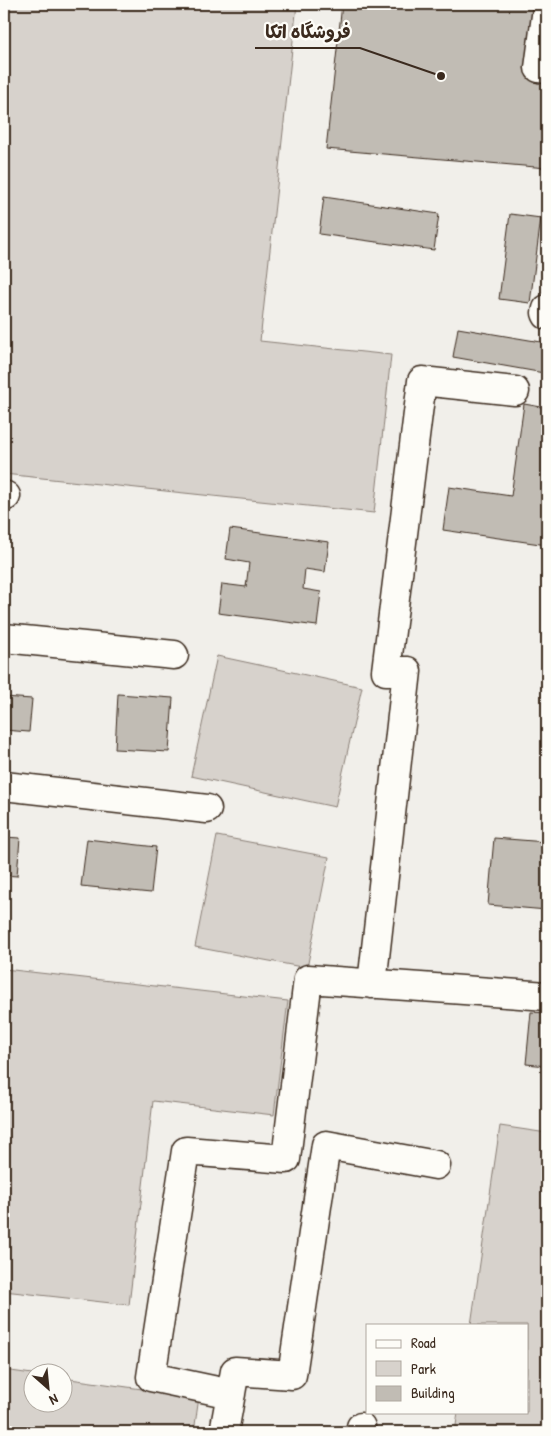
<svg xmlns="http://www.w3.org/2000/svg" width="551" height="1436" font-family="'Patrick Hand','Playpen Sans Arabic',sans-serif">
<rect width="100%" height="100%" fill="#f1efea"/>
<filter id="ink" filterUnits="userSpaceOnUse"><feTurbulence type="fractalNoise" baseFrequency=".02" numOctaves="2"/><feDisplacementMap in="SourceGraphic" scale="10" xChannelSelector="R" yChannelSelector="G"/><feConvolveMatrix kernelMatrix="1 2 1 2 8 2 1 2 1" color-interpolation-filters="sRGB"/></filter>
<g filter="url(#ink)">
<path fill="#d7d2cc" stroke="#897e75" d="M 5,4 L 297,4 L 260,341 L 391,355 L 374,513 L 4,474 L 4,18 Z
M 217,656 L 362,687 L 335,807 L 191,776 Z
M 217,836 L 329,857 L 307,968 L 195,947 Z
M 4,969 L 288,1001 L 274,1115 L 153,1101 L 129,1305 L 4,1291 Z
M 500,1126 L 547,1133 L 547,1432 L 455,1432 L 458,1412 L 527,1412 L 527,1325 L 471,1325 Z
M 4,1370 L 32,1374 L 32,1404 L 62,1404 L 63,1378 L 199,1397 L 194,1432 L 4,1432 Z"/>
<path fill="#c1bcb4" stroke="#3b2a1e" d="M 342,4 L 547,4 L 547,168 L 326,149 Z
M 324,197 L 439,214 L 434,250 L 319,234 Z
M 510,214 L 541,218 L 530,303 L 499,299 Z
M 458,328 L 547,343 L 547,352 L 544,373 L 453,357 Z
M 524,404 L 547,408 L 547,545 L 443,530 L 449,487 L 511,496 Z
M 230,529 L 329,542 L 325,572 L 305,569 L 303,589 L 321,592 L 317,626 L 218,613 L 222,584 L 246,587 L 249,563 L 226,559 Z
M 118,694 L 173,698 L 169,752 L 115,749 Z
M 4,697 L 32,699 L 29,732 L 4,730 Z
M 547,825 L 547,910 L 488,905 L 494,838 L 546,842 Z
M 4,837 L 20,838 L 17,876 L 4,875 Z
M 87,839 L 156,847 L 151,893 L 81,886 Z
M 531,1012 L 547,1013 L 547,1066 L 526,1064 Z"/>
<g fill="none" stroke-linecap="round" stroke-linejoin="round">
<defs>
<path id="minor" d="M 547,8 L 539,68 L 547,69
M 547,309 L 546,313 L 547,315
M 4,495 L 6,496
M 4,638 L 174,655
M 4,786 L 207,809
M 372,984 L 407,671 L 386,671 L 422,381 L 515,391
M 231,1394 L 151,1377 L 186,1151 L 286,1159 L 308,979 L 547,996
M 224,1432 L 235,1371 L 292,1375 L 326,1145 L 436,1165
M 360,1432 L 361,1427"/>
</defs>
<use href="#minor" stroke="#3b2a1e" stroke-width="31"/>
<use href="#minor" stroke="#fdfcf7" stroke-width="28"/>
</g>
</g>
<path fill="none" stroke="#3b2a1e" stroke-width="2" d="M441 76L360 48H255"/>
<circle fill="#3b2a1e" stroke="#fdfcf7" stroke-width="2" cx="441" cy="76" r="5"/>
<g font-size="18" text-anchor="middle" font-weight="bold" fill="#3b2a1e" stroke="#fdfcf7" stroke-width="4.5" stroke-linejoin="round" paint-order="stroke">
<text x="308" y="38">فروشگاه اتکا</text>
</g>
<rect width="551" height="1436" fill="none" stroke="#fdfcf7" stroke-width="20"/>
<rect x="10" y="10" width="531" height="1416" fill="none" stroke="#3b2a1e" stroke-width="2" filter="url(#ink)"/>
<rect x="366" y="1324" width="162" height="90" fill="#fdfcf7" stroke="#afa8a0"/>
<rect x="376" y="1340" width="25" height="8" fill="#fdfcf7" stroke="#afa8a0"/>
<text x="411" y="1348" font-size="15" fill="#3b2a1e">Road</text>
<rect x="376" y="1361" width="25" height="15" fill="#d7d2cc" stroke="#afa8a0"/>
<text x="411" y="1374" font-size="15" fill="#3b2a1e">Park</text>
<rect x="376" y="1386" width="25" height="15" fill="#c1bcb4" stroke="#afa8a0"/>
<text x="411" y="1398" font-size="15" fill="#3b2a1e">Building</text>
<g transform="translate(48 1388) rotate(153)"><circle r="24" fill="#fdfcf7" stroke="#afa8a0"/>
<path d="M0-4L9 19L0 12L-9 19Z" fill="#3b2a1e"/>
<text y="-8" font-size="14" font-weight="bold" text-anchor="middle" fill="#3b2a1e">N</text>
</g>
</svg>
